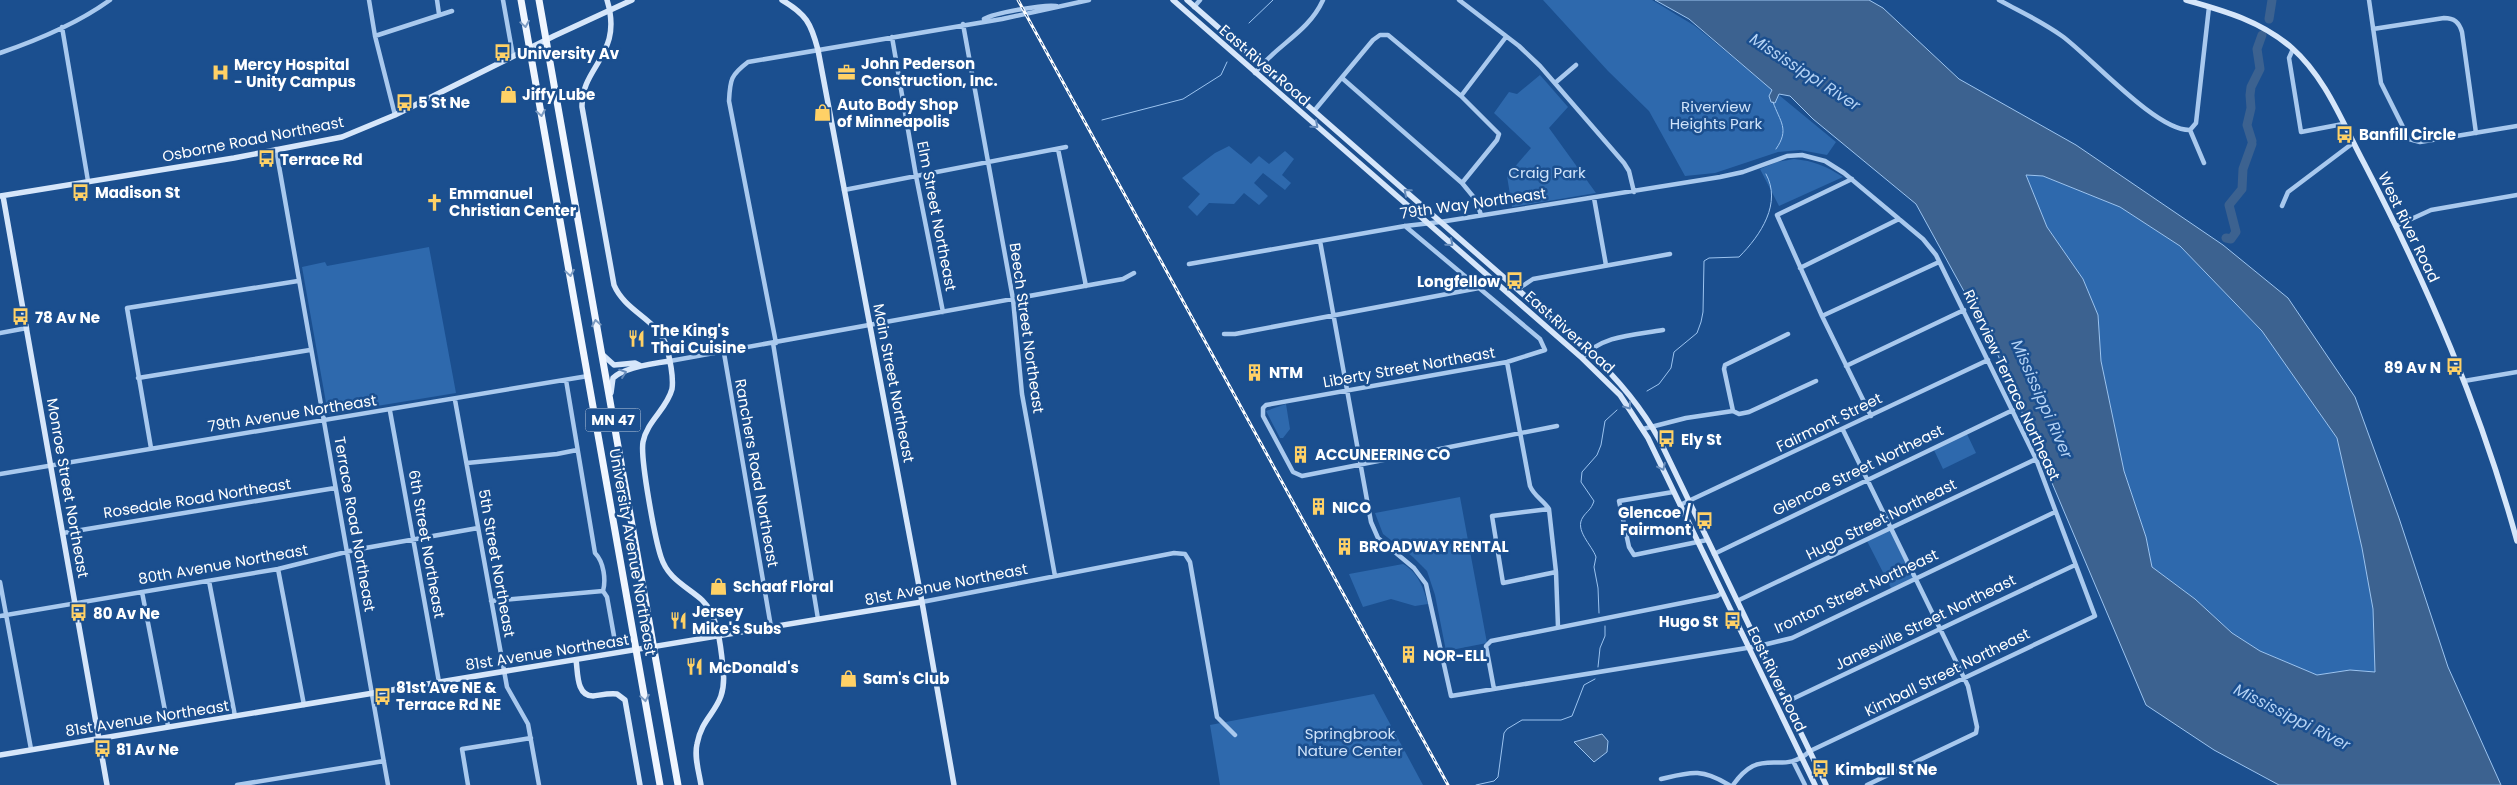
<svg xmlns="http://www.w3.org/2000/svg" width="2517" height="785" font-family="Poppins,sans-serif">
<rect width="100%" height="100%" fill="#1b4f8f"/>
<path fill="#2e69ad" d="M 1543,0 L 1652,0 L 1695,26 L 1836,142 L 1827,155 L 1800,150 L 1778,152 L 1715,173 L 1685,176 L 1649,111 L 1608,71 Z
M 1540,75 L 1568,107 L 1549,128 L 1596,193 L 1512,207 L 1507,176 L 1531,148 L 1494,113 L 1509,92 L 1517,94 Z
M 1229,146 L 1251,164 L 1259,156 L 1269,164 L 1285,151 L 1294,159 L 1282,175 L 1291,183 L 1285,190 L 1263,173 L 1254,183 L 1268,196 L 1259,205 L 1244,193 L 1234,204 L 1209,203 L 1197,216 L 1188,207 L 1200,194 L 1182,178 L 1215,153 Z
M 1794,159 C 1814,161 1826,166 1843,177 L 1779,206 L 1760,169 L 1777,162 Z
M 2026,175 L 2043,176 L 2120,207 L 2180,246 L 2262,331 L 2337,438 L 2362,548 L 2373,609 L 2375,672 L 2350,670 L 2317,675 L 2260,651 L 2232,633 L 2195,599 L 2151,567 L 2146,537 L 2124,471 L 2101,361 L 2098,315 L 2083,279 L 2047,227 Z
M 429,247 L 456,393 L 328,414 L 302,267 L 325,262 L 327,266 Z
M 1286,404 L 1290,429 L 1283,438 L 1280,438 L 1266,411 Z
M 1966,432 L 1976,453 L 1943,469 L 1933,448 Z
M 1460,497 L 1487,643 L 1446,651 L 1435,595 L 1427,571 L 1413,557 L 1383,534 L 1375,513 Z
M 1890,529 L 1915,579 L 1892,590 L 1867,541 Z
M 1403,564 C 1418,572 1424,589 1428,604 L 1415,606 L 1391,599 L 1363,607 L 1349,574 Z
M 1374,694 L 1423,785 L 1220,785 L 1210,725 Z"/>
<path fill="#3c6290" stroke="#9cc4f0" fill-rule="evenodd" d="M 1655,0 L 1869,0 L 1883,8 L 1959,79 L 2076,145 L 2223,245 L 2288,298 L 2355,397 L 2399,518 L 2448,667 L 2501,785 L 2279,785 L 2214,750 L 2146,705 L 1994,346 L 1916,204 L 1813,119 L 1790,96 L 1779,94 L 1775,103 L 1771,102 L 1769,96 L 1772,90 L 1689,19 ZM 2026,175 L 2043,176 L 2120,207 L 2180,246 L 2262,331 L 2337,438 L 2362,548 L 2373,609 L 2375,672 L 2350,670 L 2317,675 L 2260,651 L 2232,633 L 2195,599 L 2152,567 L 2146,537 L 2124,471 L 2101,361 L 2098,315 L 2083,279 L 2047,227 Z
M 1602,734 L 1608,741 L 1607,752 L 1594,762 L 1574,742 Z"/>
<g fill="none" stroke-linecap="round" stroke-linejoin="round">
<path stroke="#9cc4f0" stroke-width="1" d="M 1249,23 L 1273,0
M 1773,102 C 1780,122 1790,129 1776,149
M 1102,120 L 1183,99 L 1221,75 L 1227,62
M 1647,391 L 1659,384 L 1671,368 L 1674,352 L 1697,333 L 1701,322 L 1703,312 L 1704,261 L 1709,258 L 1739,257 C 1761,235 1782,203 1766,174
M 1599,613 L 1598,588 L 1594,567 L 1596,557 C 1592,545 1574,530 1583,517 C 1587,511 1591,510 1594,501 L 1581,482 L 1582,472 L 1597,455 L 1601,445 L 1605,421 L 1617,410
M 1598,667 L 1600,648 L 1605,636 L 1605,626
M 1476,785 L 1494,781 L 1498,777 L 1504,733 L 1507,729 L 1522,720 L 1561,720 L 1572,716 L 1584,685 L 1595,679"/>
<path stroke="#3c6290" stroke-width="9" d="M 2269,19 L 2272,0
M 2252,141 L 2247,125 L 2251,108 L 2250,95 L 2251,87 L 2260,69 L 2257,49 L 2262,35
M 2226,238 L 2231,239 L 2236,232 L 2229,205 L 2242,189 L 2243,169 L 2252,144"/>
<path stroke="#a9c9ee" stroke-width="4.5" d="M 369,0 L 375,36 L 395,115
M 437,0 L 439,14
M 503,0 L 513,56
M 1459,0 L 1519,46 L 1540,66 L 1624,163 L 1629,171 L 1634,192
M 1999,0 C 2021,12 2043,22 2062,36 C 2091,57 2156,131 2190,130
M 2369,0 L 2381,83 L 2409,139 L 2420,142 L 2517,126
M 1194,7 L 1200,0
M 984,19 C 994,13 1045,4 1056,6
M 963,24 L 1013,299 L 1022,394 L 1055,576
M 62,27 L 88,181
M 2373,29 L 2444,18 C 2454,18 2459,22 2462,32 L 2476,133
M 375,36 L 452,11
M 892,37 L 916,176 L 943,312
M 2293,49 L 2289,58 L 2301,132 L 2343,124
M 0,53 C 38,40 77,24 110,0
M 1255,73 C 1276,45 1308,33 1323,0
M 1342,78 L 1462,183 L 1476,200 L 1481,215
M 1555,83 L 1576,65
M 1461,96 L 1506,37
M 1314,111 L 1373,40 L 1380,35 L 1388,35 L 1461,96 L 1499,134 L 1497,140 L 1462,183
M 276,149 L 388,785
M 1058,149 L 1086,286
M 2204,163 L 2190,130 L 2196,123 L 2209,7
M 1852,179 L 1777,215 L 1822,316 L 1871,416
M 844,190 L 1066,147
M 1594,198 L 1606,265
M 2282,206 L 2288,192 L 2353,143
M 1405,226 L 1540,339 L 1545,350 L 1507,362 L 1266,405 L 1263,408 L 1263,416 L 1293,472 L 1302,476 L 1557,426
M 2396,226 L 2431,210 L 2517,195
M 1320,241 L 1371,522 L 1378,538 L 1414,568 L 1426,584 L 1451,696 L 1759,646 L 1792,638 L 2055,512
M 1189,264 L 1405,226 L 1440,222 L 1720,177 L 1743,172 L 1787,156 L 1802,155 L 1825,161 L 1844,173 L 1923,239 L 1936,255 L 2036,459 L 2095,616 L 1810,751 C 1788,771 1773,757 1753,766 C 1745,770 1738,778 1733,785
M 1800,268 L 1899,219
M 1518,289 L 1533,279 L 1670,254
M 1822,316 L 1939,262
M 0,333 L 27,328
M 1224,334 L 1235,334 L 1479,288
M 773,343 L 818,619
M 776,343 L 729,101 C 730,79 731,75 748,62 L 1002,19 L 1089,0
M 724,353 L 771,627
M 1582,358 C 1602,335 1635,335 1663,330
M 670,361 L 1123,279 L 1134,273
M 1507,362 L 1530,486 C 1534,496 1543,500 1549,509 L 1556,572 L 1558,627
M 1846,366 L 1964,310
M 138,378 L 310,350
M 566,380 L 595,553 C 604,562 606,580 603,591 L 607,597 L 614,636
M 2464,381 L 2517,372
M 455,400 L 507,687 L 528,724 L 539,785
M 390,411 L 439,682
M 1733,411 L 1724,369 L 1725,365 L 1788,334
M 1643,429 L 1686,418 L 1733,411 L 1739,414 L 1749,412 L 1816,381
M 1843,430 L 1968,686 L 1977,727 L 1976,733 L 1867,785
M 151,448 L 127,308 L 298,281
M 467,463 L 557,454 L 577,450
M 0,474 L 588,376
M 1673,492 L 1619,501 L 1629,547 L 1634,555 L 1707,540
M 1680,505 L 1988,360
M 1549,509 L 1492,516 L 1503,583 L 1556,572
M 63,533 L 335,488
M 1714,554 L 2013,410
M 278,569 L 304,705
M 209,581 L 235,716
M 0,582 L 31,749
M 142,592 L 168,726
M 491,601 L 603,591
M 1737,601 L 2036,459
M 922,602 L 1174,553 L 1185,554 L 1190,562 L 1217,717 L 1235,735
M 0,616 L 278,569 L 354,550 L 478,528
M 1494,689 L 1486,646 L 1491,641 L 1717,596 L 1722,593
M 1786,702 L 2075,565
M 1793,761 L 1805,785
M 1661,779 C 1691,772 1701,768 1729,785
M 237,785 L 384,761
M 468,785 L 462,749 L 531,738"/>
<path stroke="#d6e6fa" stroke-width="5.5" d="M 607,0 C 624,55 581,66 582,107 L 614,285 C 626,313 659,319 667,348 C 670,360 674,376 672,389 C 667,409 647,421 643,442 C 640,458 655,539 661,557 C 668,579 686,586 702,600 C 718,615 721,647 723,668 C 728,710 703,711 697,744 C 694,757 699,772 701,785
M 782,0 C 806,14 811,23 818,50 L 922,602 L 954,785
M 1173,0 L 1582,358 L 1620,395 L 1648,438 L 1815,785
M 1187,0 L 1588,351 C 1617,378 1641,406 1660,441 L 1826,785
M 2186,0 C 2225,11 2261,21 2292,48 C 2326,78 2343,124 2364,163 C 2428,286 2480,407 2517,541
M 0,196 L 234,158 L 342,137 L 395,115 L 554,36 L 632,0
M 3,196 L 107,785
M 603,355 L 614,365 L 635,363 L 641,366
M 611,393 L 613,378 C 623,368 655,363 670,361
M 576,660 C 578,672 576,696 593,696 C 601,695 609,693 617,694 L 625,700 L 640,785
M 0,755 L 922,602"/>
<path stroke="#f0f6ff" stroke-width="7" d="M 521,0 L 660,785
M 539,0 L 678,785"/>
<defs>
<path id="rail" d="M 1018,0 L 1448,785"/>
</defs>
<use href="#rail" stroke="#fff" stroke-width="3"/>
<use href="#rail" stroke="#1b4f8f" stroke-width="1" stroke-dasharray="4" stroke-linecap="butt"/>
</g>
<defs><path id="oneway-chevron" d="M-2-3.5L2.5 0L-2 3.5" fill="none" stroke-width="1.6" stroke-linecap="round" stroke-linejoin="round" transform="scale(1.25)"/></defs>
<g stroke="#7b9ac1">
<use href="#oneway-chevron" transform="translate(525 24) rotate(80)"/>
<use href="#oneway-chevron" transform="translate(541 113) rotate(80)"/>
<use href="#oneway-chevron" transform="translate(570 273) rotate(80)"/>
<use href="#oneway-chevron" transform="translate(596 323) rotate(-100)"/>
<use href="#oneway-chevron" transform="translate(645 698) rotate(81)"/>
</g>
<g stroke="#668bba">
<use href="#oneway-chevron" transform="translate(1315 125) rotate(41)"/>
<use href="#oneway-chevron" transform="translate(1407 192) rotate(-139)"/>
<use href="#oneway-chevron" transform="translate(1450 243) rotate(41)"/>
<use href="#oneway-chevron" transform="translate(623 373) rotate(-19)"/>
<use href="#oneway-chevron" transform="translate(1628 406) rotate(54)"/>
<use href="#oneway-chevron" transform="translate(1662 467) rotate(65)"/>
</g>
<defs>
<symbol id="bus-bare" viewBox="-9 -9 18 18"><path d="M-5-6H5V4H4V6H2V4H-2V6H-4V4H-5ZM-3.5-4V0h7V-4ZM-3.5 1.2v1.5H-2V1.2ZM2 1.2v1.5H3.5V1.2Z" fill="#ffd166" stroke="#1b4f8f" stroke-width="2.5" paint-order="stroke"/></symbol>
<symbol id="office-bare" viewBox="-9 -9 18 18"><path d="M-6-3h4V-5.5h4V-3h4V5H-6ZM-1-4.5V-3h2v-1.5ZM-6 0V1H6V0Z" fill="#ffd166" stroke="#1b4f8f" stroke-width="2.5" paint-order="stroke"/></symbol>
<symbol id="hospital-bare" viewBox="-9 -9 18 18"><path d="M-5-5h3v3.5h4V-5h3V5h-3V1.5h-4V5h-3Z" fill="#ffd166" stroke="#1b4f8f" stroke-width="2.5" paint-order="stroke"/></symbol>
<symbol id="shop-bare" viewBox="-9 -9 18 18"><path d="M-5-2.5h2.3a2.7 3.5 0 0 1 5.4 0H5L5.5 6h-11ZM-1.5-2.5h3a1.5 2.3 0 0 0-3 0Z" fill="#ffd166" stroke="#1b4f8f" stroke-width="2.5" paint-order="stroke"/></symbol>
<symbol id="church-bare" viewBox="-9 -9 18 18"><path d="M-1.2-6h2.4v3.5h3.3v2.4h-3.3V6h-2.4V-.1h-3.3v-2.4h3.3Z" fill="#ffd166" stroke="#1b4f8f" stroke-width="2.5" paint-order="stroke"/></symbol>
<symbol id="restaurant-bare" viewBox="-9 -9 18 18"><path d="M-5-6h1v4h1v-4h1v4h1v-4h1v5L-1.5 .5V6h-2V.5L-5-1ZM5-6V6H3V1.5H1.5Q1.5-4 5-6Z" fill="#ffd166" stroke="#1b4f8f" stroke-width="2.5" paint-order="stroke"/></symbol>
<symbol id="building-bare" viewBox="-9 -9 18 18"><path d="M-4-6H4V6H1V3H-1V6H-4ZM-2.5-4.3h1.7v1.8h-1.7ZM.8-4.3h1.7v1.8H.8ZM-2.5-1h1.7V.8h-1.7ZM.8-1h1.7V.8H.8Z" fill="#ffd166" stroke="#1b4f8f" stroke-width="2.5" paint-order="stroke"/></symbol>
</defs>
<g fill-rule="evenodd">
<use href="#bus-bare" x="490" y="40" width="25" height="25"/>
<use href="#office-bare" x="834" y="60" width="25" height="25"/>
<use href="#hospital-bare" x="208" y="60" width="25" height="25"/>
<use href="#shop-bare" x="496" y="82" width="25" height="25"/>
<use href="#bus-bare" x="392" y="90" width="25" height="25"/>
<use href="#shop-bare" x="810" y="100" width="25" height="25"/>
<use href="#bus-bare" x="2332" y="122" width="25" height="25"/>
<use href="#bus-bare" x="254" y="146" width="25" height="25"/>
<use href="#bus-bare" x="68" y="180" width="25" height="25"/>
<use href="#church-bare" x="422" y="190" width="25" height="25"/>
<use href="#bus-bare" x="1502" y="268" width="25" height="25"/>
<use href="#bus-bare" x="8" y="304" width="25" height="25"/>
<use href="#restaurant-bare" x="624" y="326" width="25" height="25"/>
<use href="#bus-bare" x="2442" y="354" width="25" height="25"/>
<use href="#building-bare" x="1242" y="360" width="25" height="25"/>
<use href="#bus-bare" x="1654" y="426" width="25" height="25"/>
<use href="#building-bare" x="1288" y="442" width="25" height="25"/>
<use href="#building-bare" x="1306" y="494" width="25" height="25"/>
<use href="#bus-bare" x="1692" y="508" width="25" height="25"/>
<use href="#building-bare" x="1332" y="534" width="25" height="25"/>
<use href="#shop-bare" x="706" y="574" width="25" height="25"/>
<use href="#bus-bare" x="66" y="600" width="25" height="25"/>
<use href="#restaurant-bare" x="666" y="608" width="25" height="25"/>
<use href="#bus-bare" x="1720" y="608" width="25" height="25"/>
<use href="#building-bare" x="1396" y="642" width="25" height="25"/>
<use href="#restaurant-bare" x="682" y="654" width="25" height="25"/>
<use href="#shop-bare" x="836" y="666" width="25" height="25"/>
<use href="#bus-bare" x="370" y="684" width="25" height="25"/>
<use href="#bus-bare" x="90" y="736" width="25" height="25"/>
<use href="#bus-bare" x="1808" y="756" width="25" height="25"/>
</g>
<g text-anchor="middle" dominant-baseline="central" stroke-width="5" stroke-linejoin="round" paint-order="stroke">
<rect fill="#1b4f8f" stroke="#bbcadd" stroke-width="1" x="585.5" y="408.5" width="55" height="23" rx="4"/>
<g font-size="14" font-weight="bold" fill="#fff">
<text x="613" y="420">MN 47</text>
</g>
<g font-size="15" font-weight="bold" fill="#fff" stroke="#1b4f8f" text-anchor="start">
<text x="517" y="53">University Av</text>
<text x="861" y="63">John Pederson<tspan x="861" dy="17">Construction, Inc.</tspan></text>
<text x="234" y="64">Mercy Hospital<tspan x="234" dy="17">- Unity Campus</tspan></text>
<text x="522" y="94">Jiffy Lube</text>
<text x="418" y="102">5 St Ne</text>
<text x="837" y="104">Auto Body Shop<tspan x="837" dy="17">of Minneapolis</tspan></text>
<text x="2359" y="134">Banfill Circle</text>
<text x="280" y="159">Terrace Rd</text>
<text x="95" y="192">Madison St</text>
<text x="449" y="193">Emmanuel<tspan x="449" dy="17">Christian Center</tspan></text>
<text x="1500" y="281" text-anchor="end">Longfellow</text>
<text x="35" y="317">78 Av Ne</text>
<text x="651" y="330">The King's<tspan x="651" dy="17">Thai Cuisine</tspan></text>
<text x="2441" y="367" text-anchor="end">89 Av N</text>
<text x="1269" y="372">NTM</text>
<text x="1681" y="439">Ely St</text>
<text x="1315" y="454">ACCUNEERING CO</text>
<text x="1332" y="507">NICO</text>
<text x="1691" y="512" text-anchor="end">Glencoe /<tspan x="1691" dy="17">Fairmont</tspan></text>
<text x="1359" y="546">BROADWAY RENTAL</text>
<text x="733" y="586">Schaaf Floral</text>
<text x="692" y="611">Jersey<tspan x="692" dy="17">Mike's Subs</tspan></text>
<text x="93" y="613">80 Av Ne</text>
<text x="1718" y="621" text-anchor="end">Hugo St</text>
<text x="1423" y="655">NOR-ELL</text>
<text x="709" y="667">McDonald's</text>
<text x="863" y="678">Sam's Club</text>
<text x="396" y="687">81st Ave NE &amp;<tspan x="396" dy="17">Terrace Rd NE</tspan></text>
<text x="116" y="749">81 Av Ne</text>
<text x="1835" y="769">Kimball St Ne</text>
</g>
<g font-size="15" fill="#fff" stroke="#1b4f8f">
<text transform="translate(1265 65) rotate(41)">East River Road</text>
<text transform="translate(253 139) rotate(-11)">Osborne Road Northeast</text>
<text transform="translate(1473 203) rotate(-8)">79th Way Northeast</text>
<text transform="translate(937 216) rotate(79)">Elm Street Northeast</text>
<text transform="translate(2409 227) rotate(64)">West River Road</text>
<text transform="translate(1027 328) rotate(82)">Beech Street Northeast</text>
<text transform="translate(1570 332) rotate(42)">East River Road</text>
<text transform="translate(1409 367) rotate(-10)">Liberty Street Northeast</text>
<text transform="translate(894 383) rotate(79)">Main Street Northeast</text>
<text transform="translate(2012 385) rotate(65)">Riverview Terrace Northeast</text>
<text transform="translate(292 413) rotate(-9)">79th Avenue Northeast</text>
<text transform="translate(1829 422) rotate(-26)">Fairmont Street</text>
<text transform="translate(1858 470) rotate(-26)">Glencoe Street Northeast</text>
<text transform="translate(757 473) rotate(80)">Ranchers Road Northeast</text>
<text transform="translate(68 488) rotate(80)">Monroe Street Northeast</text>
<text transform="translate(197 498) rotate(-9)">Rosedale Road Northeast</text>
<text transform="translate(1881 519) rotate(-26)">Hugo Street Northeast</text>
<text transform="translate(355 524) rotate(80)">Terrace Road Northeast</text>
<text transform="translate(427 544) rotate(80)">6th Street Northeast</text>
<text transform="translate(633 552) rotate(80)">University Avenue Northeast</text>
<text transform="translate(497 563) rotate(80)">5th Street Northeast</text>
<text transform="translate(223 564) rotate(-10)">80th Avenue Northeast</text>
<text transform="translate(946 584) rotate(-11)">81st Avenue Northeast</text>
<text transform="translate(1856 591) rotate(-25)">Ironton Street Northeast</text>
<text transform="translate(1925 622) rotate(-26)">Janesville Street Northeast</text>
<text transform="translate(547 652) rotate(-9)">81st Avenue Northeast</text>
<text transform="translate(1947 672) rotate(-26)">Kimball Street Northeast</text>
<text transform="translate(1777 679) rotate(64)">East River Road</text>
<text transform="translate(147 718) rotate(-9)">81st Avenue Northeast</text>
</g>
<g font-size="15" fill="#cfe3fa" stroke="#1b4f8f">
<text x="1716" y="106">Riverview<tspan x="1716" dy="17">Heights Park</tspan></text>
<text x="1547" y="172">Craig Park</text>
<text x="1350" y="733">Springbrook<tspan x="1350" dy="17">Nature Center</tspan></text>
</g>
<g font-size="16" font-style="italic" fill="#b5d3f5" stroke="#1b4f8f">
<text transform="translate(1805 72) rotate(33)">Mississippi River</text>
<text transform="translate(2042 399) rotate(66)">Mississippi River</text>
<text transform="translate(2292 717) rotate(27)">Mississippi River</text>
</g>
</g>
</svg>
